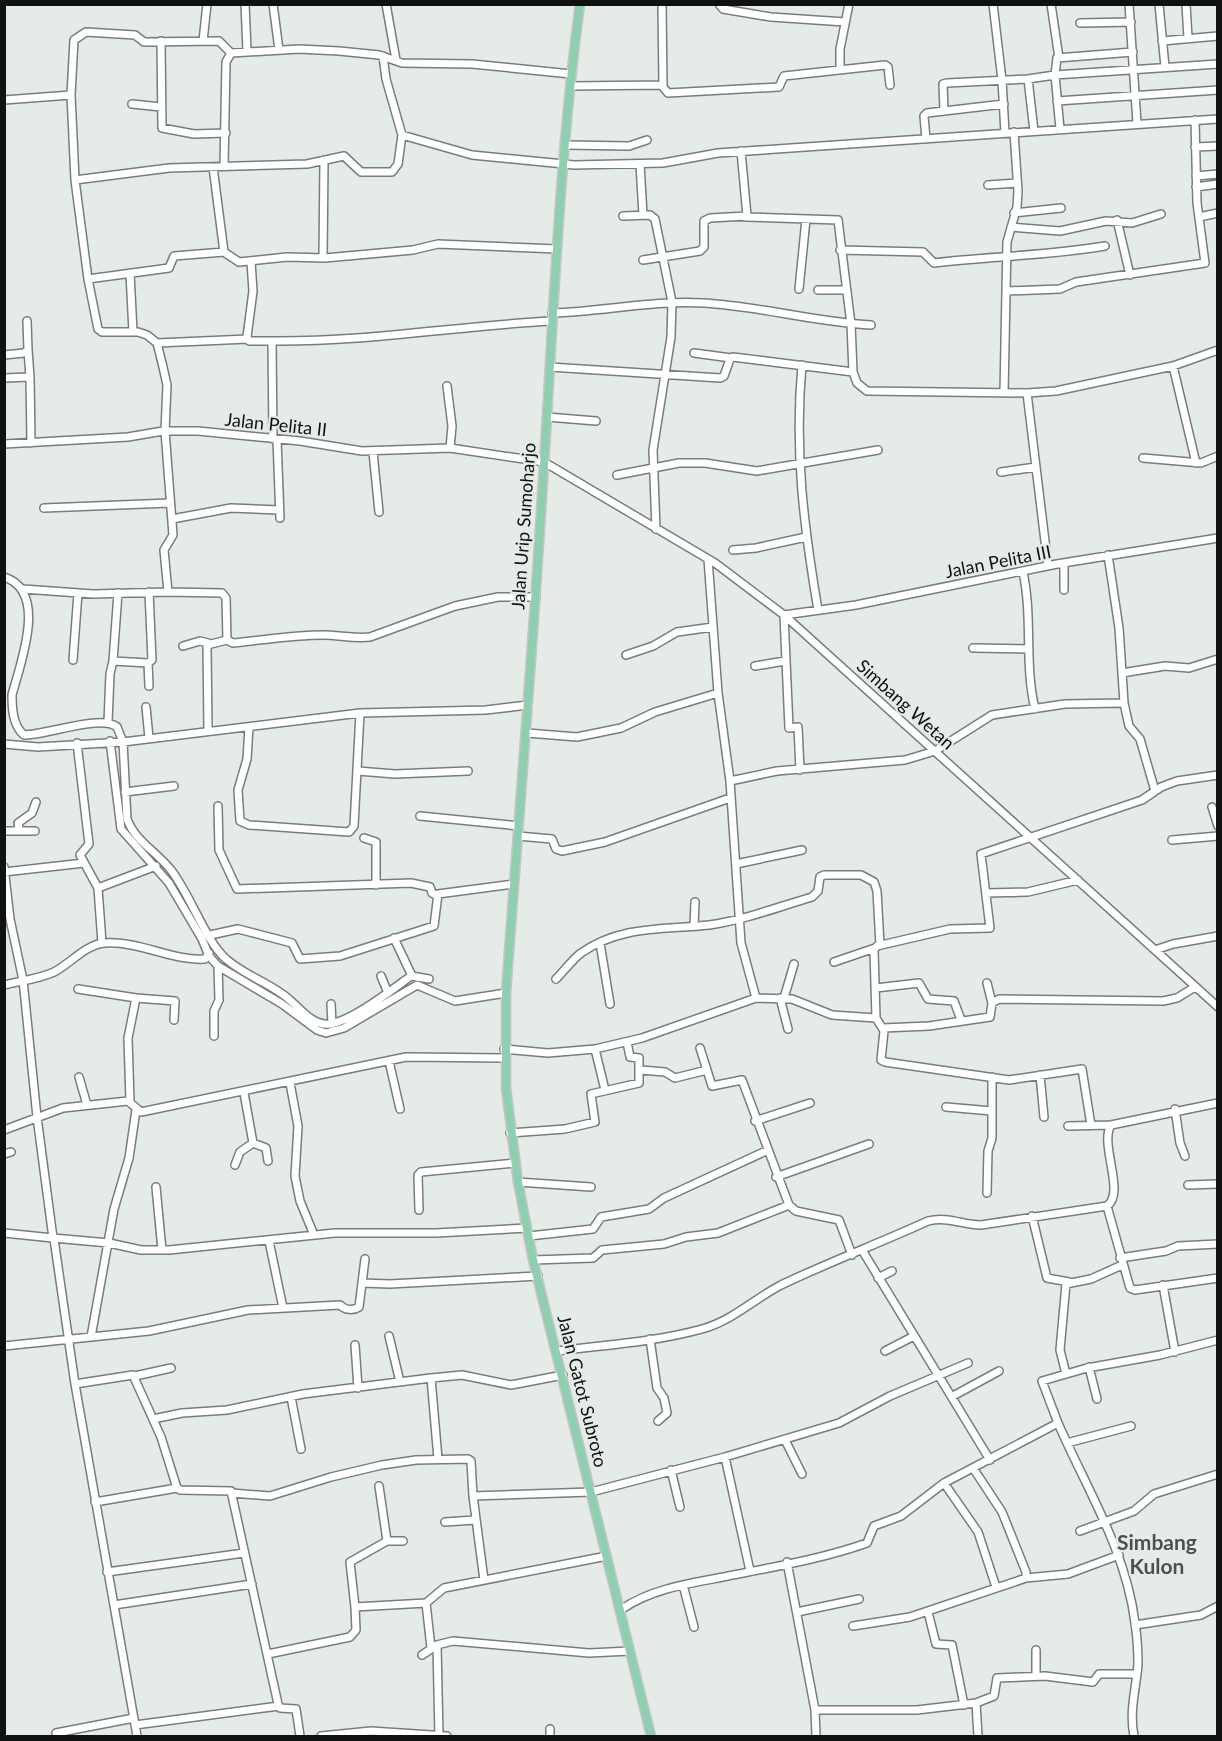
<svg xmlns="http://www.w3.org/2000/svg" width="1222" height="1741" font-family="Lato,sans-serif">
<rect width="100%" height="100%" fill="#e5ece8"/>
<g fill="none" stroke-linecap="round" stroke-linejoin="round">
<defs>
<path id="minor" d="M 245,4 L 247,51
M 273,4 L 279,50
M 386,4 L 396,60
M 662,4 L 663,87 L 668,93 L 779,87 L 784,76 L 885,65 L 888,67 L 890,85
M 719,4 L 723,9 L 771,17 L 845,22
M 993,4 L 1002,80 L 1005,133
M 1051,4 L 1059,58
M 1129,4 L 1137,123
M 1159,4 L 1165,67
M 1186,4 L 1188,38
M 1080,23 L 1131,22
M 161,41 L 162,128 L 194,134 L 226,133
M 203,41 L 207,4
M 1162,41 L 1218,36
M 383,56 L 386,79 L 402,135
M 840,70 L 840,49 L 849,4
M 1028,79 L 1034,131
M 570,86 L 663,85
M 71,95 L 75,180
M 4,100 L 71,95 L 74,40 L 86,32 L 135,35 L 144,42 L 219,41 L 231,53 L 299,49 L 339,51 L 379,55 L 402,63 L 472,64 L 571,74
M 1057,101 L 1218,90
M 132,104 L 161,107
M 944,111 L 943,84 L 947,83 L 1028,79 L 1055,75 L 1057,58 L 1133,52
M 1060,129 L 1055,75 L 1218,64
M 926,139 L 924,116 L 927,113 L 1004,104
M 566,145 L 629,146 L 647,140
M 1195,147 L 1218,146
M 640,164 L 643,215
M 224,166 L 226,62 L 231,53
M 213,167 L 224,252 L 239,262 L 287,257 L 325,258 L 413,250 L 438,244 L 557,249
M 1196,176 L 1218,174
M 988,185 L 1017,183
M 1196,187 L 1218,184
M 1014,213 L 1061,208
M 623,216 L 650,215 L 655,219 L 672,302 L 671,337 L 653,450 L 656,529
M 745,217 L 838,220 L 851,324 L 853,372 L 857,383 L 867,391 L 1027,393 L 1056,391 L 1173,366 L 1218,350
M 1199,217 L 1218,213
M 1117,220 L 1130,275
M 1011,227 L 1060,231 L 1106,221 L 1132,223 L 1161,214
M 840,250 L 923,252 L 934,263 C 990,256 1048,256 1105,246
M 323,258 L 324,160
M 643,260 L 700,251 L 704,247 L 704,221 L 710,218 L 747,216 L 741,151
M 251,262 L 253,291 L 247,337 L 249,341 L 272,341
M 130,273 L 133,332
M 88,279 L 169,268 L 174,256 L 224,252
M 799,289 L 806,219
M 818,290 L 846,290
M 1007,291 L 1060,289 L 1076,282 L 1205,263 L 1197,203 L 1195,120
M 552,313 C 602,312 652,300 703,303 C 760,306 814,322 871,325
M 157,343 L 248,339
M 28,350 L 30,377
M 694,353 L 731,358
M 4,355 L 24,353 L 28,350 L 27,321
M 802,365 C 794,450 804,527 818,610
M 1173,366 L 1196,463
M 550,367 L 720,378 L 724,376 L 730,359 L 733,357 L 853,372
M 4,378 L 30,377 L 31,443
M 447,386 L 452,426 L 450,448
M 1004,393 L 1007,242 L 1017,207 L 1018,191 L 1014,132
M 1027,393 L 1048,566
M 547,417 L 596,421
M 273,439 L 272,341 C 366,342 458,326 551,321
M 277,440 L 280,518
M 4,444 L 128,437 L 163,431 L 198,431 L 300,441 L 362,451 L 450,448 L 544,462 L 715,563 L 784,615 L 1218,1007
M 373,452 L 379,512
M 1143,458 L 1201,463 L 1218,456
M 1001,472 L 1036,467
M 617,475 L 679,463 L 705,463 L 757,471 L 878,450
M 44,508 L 170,503
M 172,519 L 231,508 L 279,510
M 733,550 L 756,548 L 806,537
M 1108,555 L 1119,628 L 1124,703
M 708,559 L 718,693 L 730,781 L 741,943 L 756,998
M 1023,572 C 1033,619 1024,663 1035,709
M 4,577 C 49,591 20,664 12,695 C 12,709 13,726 24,735 C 47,735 101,714 117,727 L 123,742 L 127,819 C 135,841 157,852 171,870 C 190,894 206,942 226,959 C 245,976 273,984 291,1001 C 301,1010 314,1026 329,1024 C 351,1022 393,989 411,976 L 429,979
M 23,589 L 93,594 L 168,592
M 1064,590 L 1064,563
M 536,597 L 498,597 L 455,606 L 370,637 C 353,639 339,635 323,635 C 293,635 263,640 233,643 L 227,640 L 226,598 L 222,593 L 168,592 L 164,550 L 173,535 L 165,431 L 167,385 L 163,367 L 157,343 L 147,335 L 138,332 L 102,332 L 98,329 L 88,279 L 75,180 L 169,168 L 307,164 L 344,156 L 361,172 L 392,172 L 398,164 L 402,135 L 472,155 L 574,165 L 663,163 L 718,153 L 1218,119
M 183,646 L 200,641 L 208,643
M 973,648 L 1029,649
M 626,655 L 653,646 L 677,632 L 713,627
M 73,660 L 78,593
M 113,661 L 118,593
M 148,663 L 149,686
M 755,666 L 785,661
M 1122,673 L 1165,666 L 1189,668 L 1218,659
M 146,707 L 149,738
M 108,722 L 110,674 L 113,661 L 148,663 L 152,660 L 149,592
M 249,727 L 247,759 L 238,790 L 240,821 L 249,825 L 349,832 L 354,826 L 360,713
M 208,730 L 207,645 L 227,640
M 527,733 L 577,737 L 621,728 L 655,712 L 718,693
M 110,741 L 121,829 L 169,883 L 202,939 L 209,956 L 218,966 L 219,1000 L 214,1011 L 214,1036
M 77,743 L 89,844 L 80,855 L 98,888 L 102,943
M 4,744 L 38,747 L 123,742 L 360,713 L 486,710 L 528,705
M 800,770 L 798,727 L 789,728 L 784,615 L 856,605 L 1057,564 L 1218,538
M 358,771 L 395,774 L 468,771
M 730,781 L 777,771 L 905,760 L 935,751 L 992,715 L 1065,704 L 1121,703 L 1124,703 L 1129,726 L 1140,739 L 1155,791
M 125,792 L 174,786
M 218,806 L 219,850 L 237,889 L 411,883 L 430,887 L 432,893 L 436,895
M 1212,807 L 1218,826
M 420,816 L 519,826
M 19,829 L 18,823 L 32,813 L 36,802
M 4,831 L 35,831
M 518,836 L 552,839 L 556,849 L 562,851 L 605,842 L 730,798
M 364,838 L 376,842 L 376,885
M 1172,840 L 1218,836
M 736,864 L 802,850
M 4,867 L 10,919 L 23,980 L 37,1117 L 53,1238 L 109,1243 L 141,1250 L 169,1250 L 335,1233 L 436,1233 L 527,1228
M 4,872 L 84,863
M 98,888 L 156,866
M 986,893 L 1028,892 L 1078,880
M 694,926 L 695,902
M 210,935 L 238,929 L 292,943 L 300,959 L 340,956 L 434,926 L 438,894 L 514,884
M 394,938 L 412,976
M 600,943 L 610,1004
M 1155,950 L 1173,944 L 1218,936
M 834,962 L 875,948
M 218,966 L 282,1004 L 317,1030 L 326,1033 L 344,1028 L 417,985 L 455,1001 L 506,993
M 381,976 L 388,993
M 556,979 C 564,971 572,960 581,953 C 621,925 664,930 709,925 C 744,920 778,907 812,897 L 818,891 L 820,877 L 824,875 L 861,875 L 874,882 L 877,891 L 880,945
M 987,983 L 992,1003
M 4,985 C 20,981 39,979 54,972 C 70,964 86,944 105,943 C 141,941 171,961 205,959 L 209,953
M 876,988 L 919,983 L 928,999 L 954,1001 L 961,1020
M 78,989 L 136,998 L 128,1038 L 130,1101
M 136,998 L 175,1001 L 174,1020
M 780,998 L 788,1029
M 784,998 L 794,964
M 331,1004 L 332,1024
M 876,1018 L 874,950 L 877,946 L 950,929 L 990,928 L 981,854 L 1142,800 L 1161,787 L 1177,781 L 1218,775
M 883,1028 L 929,1026 L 990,1017 L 992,1003 L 999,999 L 1163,1001 L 1177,998 L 1195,987
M 700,1048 L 712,1086 L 742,1080 L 789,1205 L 796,1211 L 839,1220 L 852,1255
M 504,1049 L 548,1053 L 595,1049 L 642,1038 L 756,998 L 792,999 L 832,1015 L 876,1018 L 884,1031 L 881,1060 L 885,1062 L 1009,1080 L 1082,1069 L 1091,1125
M 595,1049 L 605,1090
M 389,1061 L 400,1109
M 641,1070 L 665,1072 L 675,1078 L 707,1070
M 1040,1075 L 1044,1117
M 79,1077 L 87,1105
M 290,1083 L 298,1126 L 295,1176 L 300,1201 L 314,1235
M 244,1093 L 253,1143
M 946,1107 L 992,1111
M 1175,1109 L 1180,1143 L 1185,1156
M 755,1121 L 810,1103
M 1068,1126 L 1111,1125
M 4,1130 L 63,1108 L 128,1101 L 141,1112 L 406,1057 L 504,1058
M 510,1133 L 565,1129 L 595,1122 L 591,1094 L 639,1083 L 639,1058 L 630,1057 L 627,1042
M 4,1154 L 11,1152
M 235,1165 L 240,1152 L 253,1143 L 266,1148 L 268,1161
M 776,1177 L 869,1144
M 518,1182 L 591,1187
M 1188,1185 L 1218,1184
M 156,1187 L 162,1250
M 987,1193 L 988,1151 L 992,1138 L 992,1077
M 1107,1206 L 1130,1288 L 1135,1290 L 1218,1278
M 419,1210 L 418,1175 L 421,1172 L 515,1163
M 1032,1216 L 1047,1278 L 1069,1282
M 4,1233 L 53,1238
M 529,1236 L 593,1229 L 601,1217 L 649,1209 L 664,1198 L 766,1151
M 54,1239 L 75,1384 L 137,1736
M 269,1241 L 283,1308
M 862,1250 L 990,1460
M 1120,1258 L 1166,1251 L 1178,1246 L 1218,1244
M 533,1260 L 593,1258 L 602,1250 L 664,1244 L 686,1237 L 718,1233 L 789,1205
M 878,1278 L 892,1271
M 362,1283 L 365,1259
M 1163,1285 L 1175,1352
M 389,1336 L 400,1382
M 91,1337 L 114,1209 L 129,1158 L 136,1110
M 650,1339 L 657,1388 L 664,1398 L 667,1413 L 658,1421
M 355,1345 L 358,1388
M 4,1346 L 149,1331 L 248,1310 L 340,1305 C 345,1310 353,1311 359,1307 L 362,1283 L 390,1284 L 538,1276
M 557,1351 C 605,1345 655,1342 702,1329 C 732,1321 754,1299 781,1285 C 829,1262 880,1243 928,1221 C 948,1216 962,1225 981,1225 L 1107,1206 C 1126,1193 1099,1144 1111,1125 L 1218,1103
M 885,1351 L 914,1336
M 1089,1367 L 1097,1399
M 1066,1374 L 1060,1350 L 1066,1284 L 1091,1279 L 1122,1265
M 135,1376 L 171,1368
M 431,1378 L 438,1459
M 75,1384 L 133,1375 L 161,1437 L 177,1488 L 180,1490 L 231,1491 L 278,1704 L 280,1708 L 296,1709 L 300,1736
M 953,1396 L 999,1371
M 291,1397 L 301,1449
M 153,1419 L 182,1413 L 227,1410 L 303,1394 L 431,1378 L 462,1375 L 511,1385 L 563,1375
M 1058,1423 C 1086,1488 1126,1550 1135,1623 C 1137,1636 1138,1651 1138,1664 C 1136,1689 1129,1711 1134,1736
M 785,1440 L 802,1474
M 1067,1443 L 1131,1426
M 725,1457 L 750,1571
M 671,1470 L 680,1507
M 944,1483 L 978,1532 L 996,1587
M 232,1493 L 270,1496 L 331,1477 L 382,1465 L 416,1460 L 468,1459 L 471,1461 L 473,1496 L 591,1492 L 725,1457 L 839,1423 L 890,1396 L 968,1363
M 473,1496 L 484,1580
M 95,1502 L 177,1488
M 445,1522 L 475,1520
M 1080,1531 L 1134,1511 L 1154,1494 L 1218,1474
M 387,1541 L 403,1541
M 787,1562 L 815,1710 L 816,1736
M 107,1572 L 244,1553
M 1026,1578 L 1068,1574 L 1119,1555
M 683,1585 L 694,1627
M 426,1603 L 431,1648
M 114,1605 L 252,1584
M 355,1607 L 350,1562 L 387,1541 L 379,1486
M 622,1609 C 650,1590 685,1584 718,1578 C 767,1568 819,1560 867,1543 L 874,1526 L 901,1516 L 944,1483 L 1058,1423 L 1042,1381 L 1087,1368 L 1160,1355 L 1218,1340
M 797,1612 L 859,1599
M 928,1612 L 936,1644 L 952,1645 L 964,1705
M 1135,1625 L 1201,1615 L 1218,1606
M 853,1626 L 910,1617 L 1026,1578 L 1026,1572 L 1002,1512 L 973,1468
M 437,1645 L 439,1736
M 1036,1650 L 1036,1676
M 268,1654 L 350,1637 L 356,1630 L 355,1607 L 426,1603 L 444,1588 L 607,1556
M 422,1655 L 437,1645 L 453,1641 L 589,1653 L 630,1651
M 976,1703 L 994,1696 L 997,1678 L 1045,1676 L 1093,1682 L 1099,1674 L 1136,1674
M 815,1710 L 917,1710 L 976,1703 L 978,1736
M 135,1725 L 279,1706
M 550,1729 L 550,1736
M 56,1733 L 134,1718
M 321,1736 L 371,1731 L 447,1736"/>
<path id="major" d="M 580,4 C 558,167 553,332 542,496 C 532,662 518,827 506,993 L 506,1088 L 518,1182 L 533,1260 L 651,1736"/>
</defs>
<use href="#minor" stroke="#787e7a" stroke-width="10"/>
<use href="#major" stroke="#c6c6c6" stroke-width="11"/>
<use href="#minor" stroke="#fff" stroke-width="7"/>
<use href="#major" stroke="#90ceb1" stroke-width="8"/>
</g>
<g text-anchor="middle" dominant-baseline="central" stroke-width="4.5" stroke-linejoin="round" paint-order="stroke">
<g font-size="18" fill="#101211" stroke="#e5ece8">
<text transform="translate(276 424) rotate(6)">Jalan Pelita II</text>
<text transform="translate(523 526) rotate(-86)">Jalan Urip Sumoharjo</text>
<text transform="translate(998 561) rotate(-11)">Jalan Pelita III</text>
<text transform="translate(906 704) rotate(42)">Simbang Wetan</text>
<text transform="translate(583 1391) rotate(76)">Jalan Gatot Subroto</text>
</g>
<g font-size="21" font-weight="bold" fill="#4b514d" stroke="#e5ece8">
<text x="1157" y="1541">Simbang<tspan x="1157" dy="24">Kulon</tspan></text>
</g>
</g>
<rect width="1222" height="1741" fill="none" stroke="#101211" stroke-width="12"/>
</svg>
